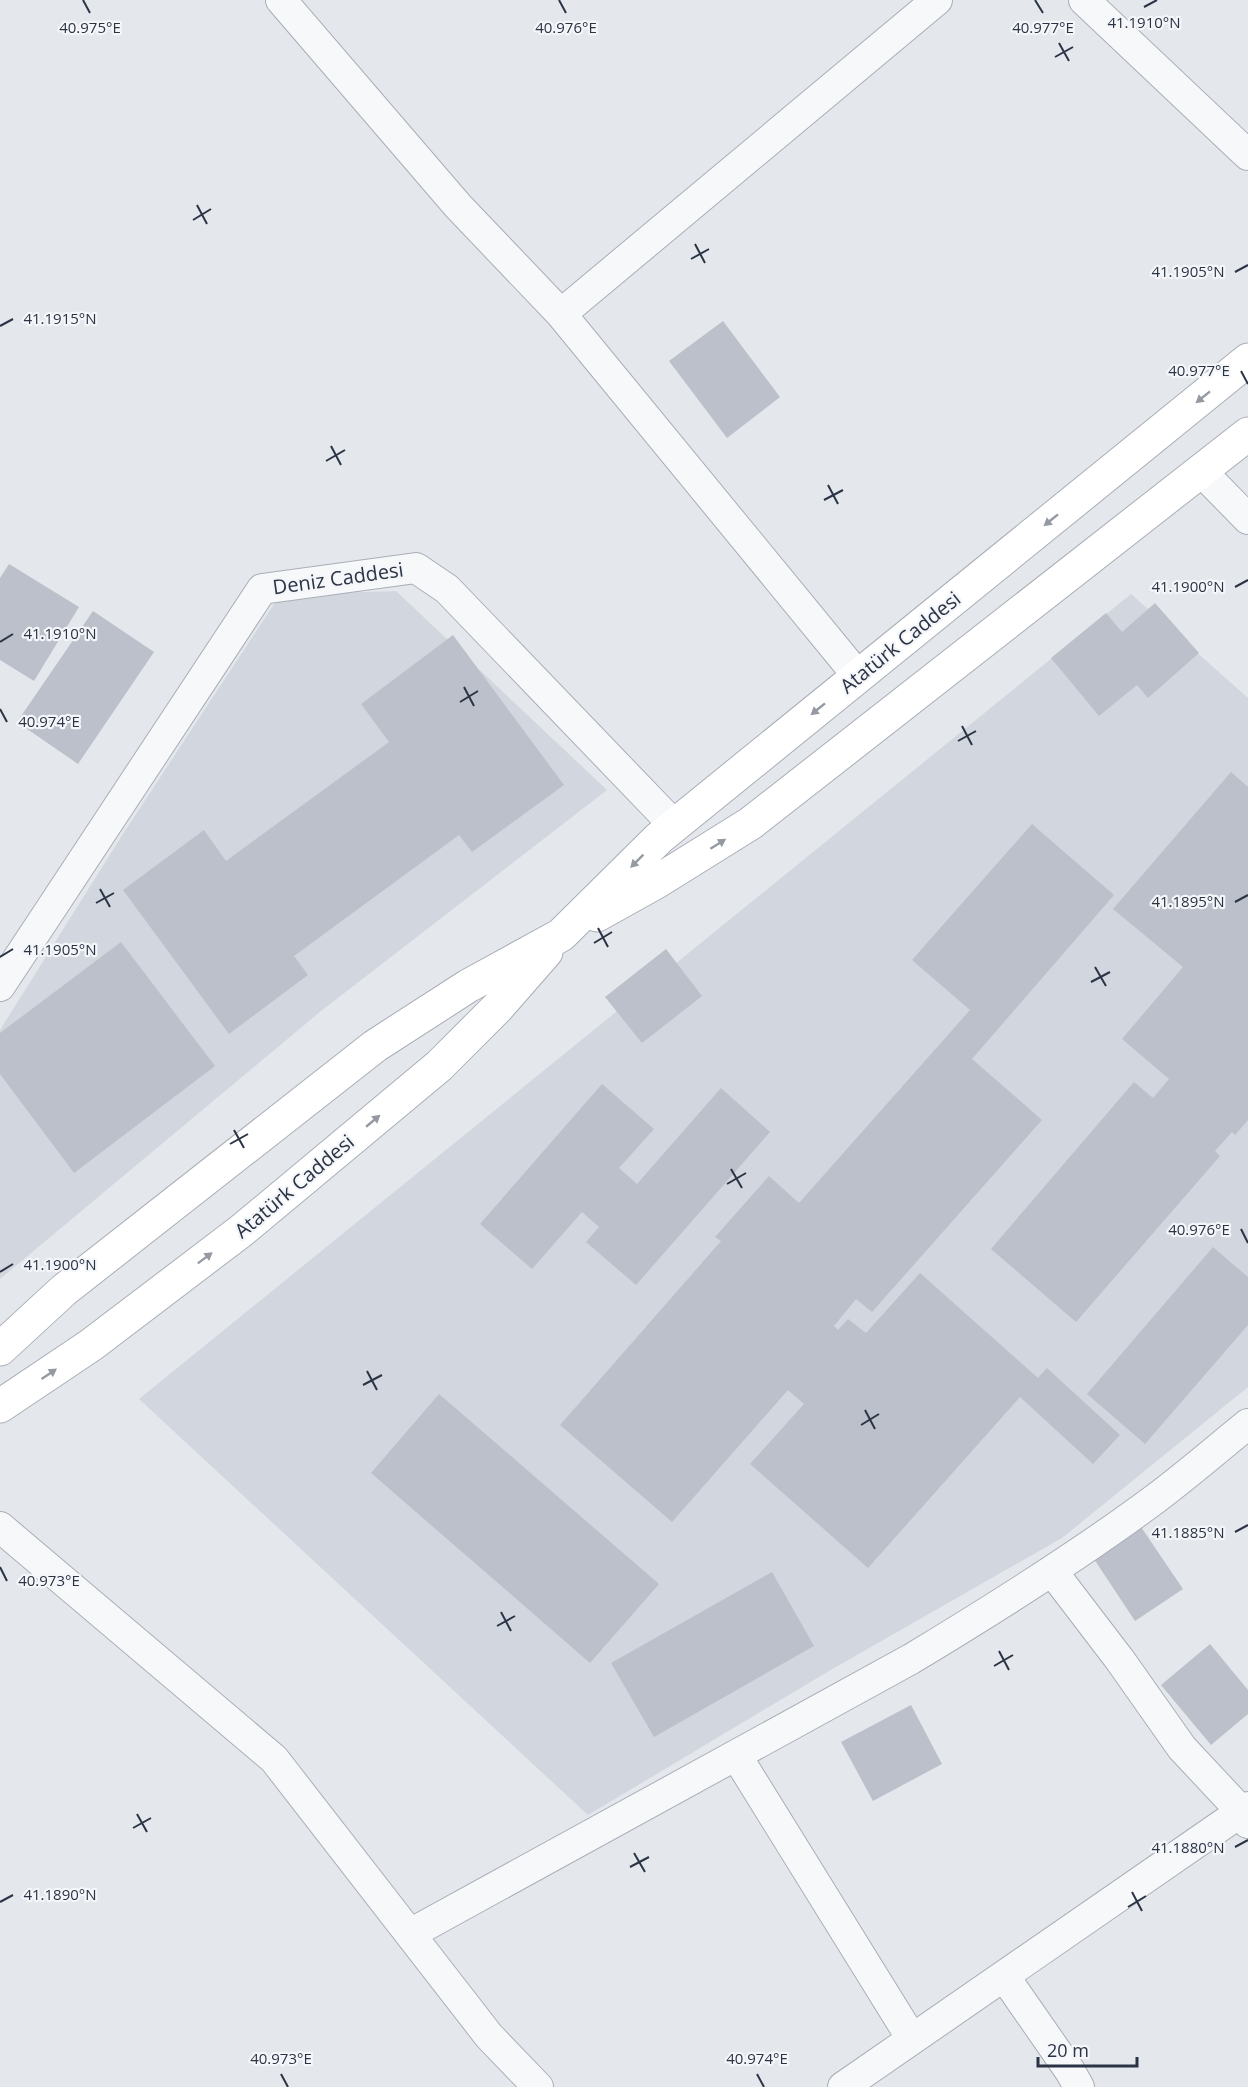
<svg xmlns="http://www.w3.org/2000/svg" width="1248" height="2087" font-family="'Open Sans',sans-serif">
<rect width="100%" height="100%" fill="#e4e7ec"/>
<path fill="#d2d6de" d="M 396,591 L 607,790 L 321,1011 L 0,1279 L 0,1030 L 121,837 L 280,595 Z
M 1131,594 L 1248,698 L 1248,1387 L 1062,1538 L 829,1671 L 588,1815 L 139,1399 Z"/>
<path fill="#bbc0ca" d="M 723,321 L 780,397 L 727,438 L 669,361 Z
M 9,564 L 79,607 L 34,681 L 0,660 L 0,578 Z
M 1155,603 L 1199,653 L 1148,698 L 1137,685 L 1099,716 L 1051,658 L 1106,613 L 1122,632 Z
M 93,611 L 154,652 L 78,764 L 17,722 Z
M 453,635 L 564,785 L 472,852 L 459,835 L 294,956 L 308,975 L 229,1034 L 123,890 L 204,830 L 226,861 L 389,742 L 361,704 Z
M 1231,772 L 1248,787 L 1248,1120 L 1235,1135 L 1232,1132 L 1215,1151 L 1220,1156 L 1076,1322 L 991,1249 L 1134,1082 L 1153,1098 L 1169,1079 L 1122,1039 L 1183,967 L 1113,909 Z
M 1032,824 L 1114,895 L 972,1059 L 1042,1120 L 872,1312 L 856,1299 L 834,1326 L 838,1330 L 848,1319 L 866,1333 L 920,1273 L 1038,1378 L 1047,1368 L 1120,1435 L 1093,1464 L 1020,1397 L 868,1568 L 750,1464 L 804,1404 L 788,1390 L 672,1522 L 560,1425 L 721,1241 L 715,1237 L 769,1176 L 799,1203 L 970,1010 L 912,960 Z
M 121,942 L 215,1066 L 74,1173 L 0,1074 L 0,1033 Z
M 666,949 L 702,996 L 642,1043 L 605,997 Z
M 602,1084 L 654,1129 L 619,1168 L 637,1184 L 721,1088 L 770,1132 L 636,1285 L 586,1242 L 599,1227 L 582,1212 L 532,1269 L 480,1224 Z
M 1213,1247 L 1248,1277 L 1248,1325 L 1145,1444 L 1087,1394 Z
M 439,1394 L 659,1584 L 590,1663 L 371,1473 Z
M 1139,1524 L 1183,1589 L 1135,1621 L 1092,1556 Z
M 772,1572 L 814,1646 L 654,1737 L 611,1663 Z
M 1210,1644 L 1248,1690 L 1248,1714 L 1211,1745 L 1161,1685 Z
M 911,1705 L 942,1764 L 873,1801 L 841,1742 Z"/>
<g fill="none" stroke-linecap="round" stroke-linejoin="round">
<defs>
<path id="minor" d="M 281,0 L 458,206 L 561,314 L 858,676
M 1084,0 L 1248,155
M 561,314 L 937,0
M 1201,471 L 1248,519
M 0,986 L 262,589 L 416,568 L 447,589 L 674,825
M 0,1527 L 274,1759 L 489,2036 L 538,2087
M 1052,1571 L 1120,1660 L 1182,1748 L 1241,1811 L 1248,1823
M 736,1755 L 912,2039
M 410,1934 L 911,1659 C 994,1609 1077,1557 1155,1499 C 1187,1475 1217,1449 1248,1424
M 1004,1976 L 1070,2071 L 1079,2087
M 843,2087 L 1248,1807"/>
<path id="secondary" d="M 597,915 L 658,881 L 751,823 L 1248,434
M 0,1349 L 64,1290 L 375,1046 L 468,986 L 561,935 L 659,838 L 1248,360
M 0,1406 L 91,1345 L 241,1231 L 439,1066 L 498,1007 L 546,952"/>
</defs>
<use href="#minor" stroke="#a9aeb7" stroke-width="32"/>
<use href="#secondary" stroke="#a9aeb7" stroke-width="35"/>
<use href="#minor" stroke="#f7f8fa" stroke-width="30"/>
<use href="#secondary" stroke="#fff" stroke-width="33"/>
</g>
<defs><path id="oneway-solid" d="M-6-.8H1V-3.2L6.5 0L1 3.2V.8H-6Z" transform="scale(1.5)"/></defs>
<g fill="#959aa2">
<use href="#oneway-solid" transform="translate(1203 397) rotate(141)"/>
<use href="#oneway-solid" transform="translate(1051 520) rotate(141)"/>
<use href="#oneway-solid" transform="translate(818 709) rotate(141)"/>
<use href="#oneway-solid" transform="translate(718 844) rotate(-32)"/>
<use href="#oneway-solid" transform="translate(637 861) rotate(135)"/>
<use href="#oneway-solid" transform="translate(373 1121) rotate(-40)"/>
<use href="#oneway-solid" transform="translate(205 1258) rotate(-37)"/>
<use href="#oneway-solid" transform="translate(49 1374) rotate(-34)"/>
</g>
<path fill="none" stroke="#2b3445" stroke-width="2" d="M 83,0 L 90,13M 559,0 L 566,13M 1035,0 L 1043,13M 1144,7 L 1157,0M 1059,43 L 1069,61M 1055,57 L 1073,47M 197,205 L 207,224M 193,220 L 211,209M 695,244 L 705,263M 691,259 L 709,249M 1235,272 L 1248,265M 0,326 L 13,319M 1241,371 L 1248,384M 331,446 L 341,465M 326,461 L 345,450M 828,485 L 838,504M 824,500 L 843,490M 1235,587 L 1248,580M 0,642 L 13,634M 464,687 L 474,706M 460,702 L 478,691M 0,709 L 7,722M 962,726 L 972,745M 958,741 L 976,731M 100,889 L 110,907M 1235,902 L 1248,895M 96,903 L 114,893M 598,928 L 608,947M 594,943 L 612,932M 0,957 L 13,949M 1095,967 L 1106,986M 1091,982 L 1110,972M 234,1130 L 244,1148M 230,1144 L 248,1134M 731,1169 L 742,1188M 727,1184 L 746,1173M 1241,1229 L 1248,1243M 0,1272 L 13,1264M 367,1371 L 377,1390M 363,1385 L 382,1375M 865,1410 L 875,1429M 861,1425 L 879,1414M 1235,1532 L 1248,1525M 0,1567 L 7,1581M 501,1612 L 511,1631M 497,1626 L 515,1616M 999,1651 L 1009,1670M 994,1666 L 1013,1655M 137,1814 L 147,1832M 133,1828 L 151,1818M 1235,1847 L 1248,1840M 634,1853 L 645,1872M 630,1867 L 649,1857M 1132,1892 L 1142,1911M 0,1902 L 13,1895M 1128,1907 L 1146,1896M 281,2074 L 288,2087M 757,2074 L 764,2087"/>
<g text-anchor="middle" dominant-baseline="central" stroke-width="4.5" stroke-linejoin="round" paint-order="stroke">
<g font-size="20" fill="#2b3445" stroke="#f4f6f9">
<text transform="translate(338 578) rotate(-8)">Deniz Caddesi</text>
<text transform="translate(900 642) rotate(-39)">Atatürk Caddesi</text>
<text transform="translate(294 1186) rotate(-40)">Atatürk Caddesi</text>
</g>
</g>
<g font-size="15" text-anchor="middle" fill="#2b3445" stroke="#f4f6f9" stroke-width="4.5" stroke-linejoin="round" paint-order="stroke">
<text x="1144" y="28">41.1910°N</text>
<text x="90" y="33">40.975°E</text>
<text x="566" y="33">40.976°E</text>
<text x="1043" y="33">40.977°E</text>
<text x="1188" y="277">41.1905°N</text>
<text x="60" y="324">41.1915°N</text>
<text x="1199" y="376">40.977°E</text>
<text x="1188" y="592">41.1900°N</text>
<text x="60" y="639">41.1910°N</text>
<text x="49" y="727">40.974°E</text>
<text x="1188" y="907">41.1895°N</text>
<text x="60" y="955">41.1905°N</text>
<text x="1199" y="1235">40.976°E</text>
<text x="60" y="1270">41.1900°N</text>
<text x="1188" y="1538">41.1885°N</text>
<text x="49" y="1586">40.973°E</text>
<text x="1188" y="1853">41.1880°N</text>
<text x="60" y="1900">41.1890°N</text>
<text x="281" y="2064">40.973°E</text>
<text x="757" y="2064">40.974°E</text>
</g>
<path d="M1038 2057v9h99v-9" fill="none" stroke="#2b3445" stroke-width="3"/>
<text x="1047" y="2057" font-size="18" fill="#2b3445" stroke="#f4f6f9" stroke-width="4.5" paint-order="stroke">20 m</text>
</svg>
